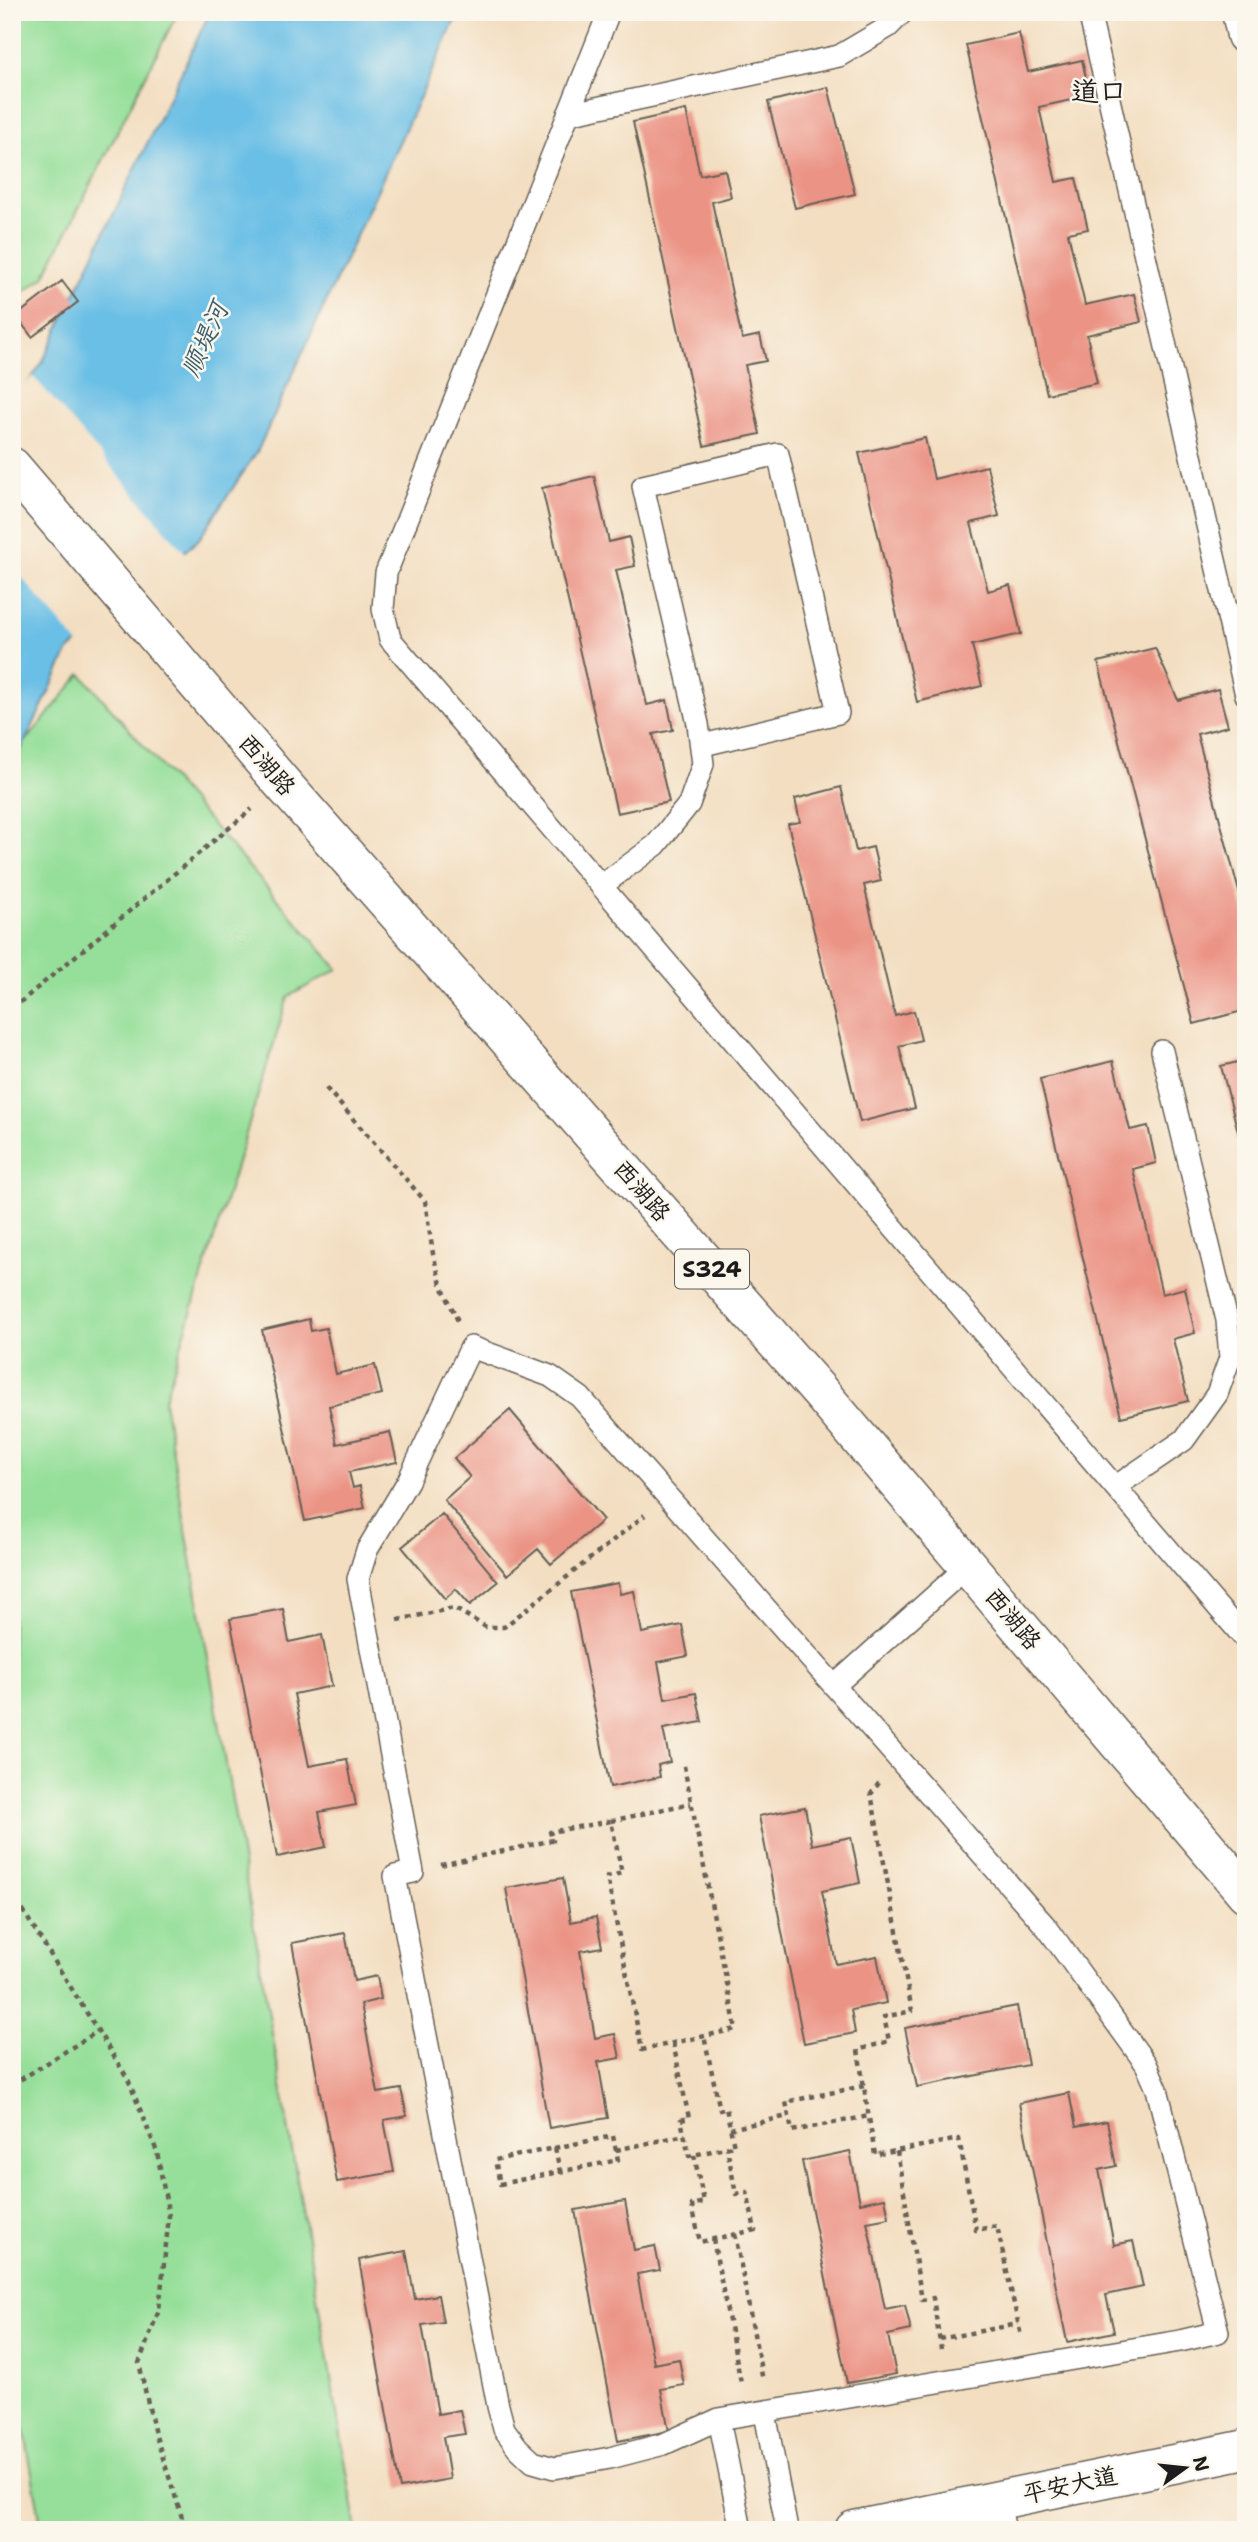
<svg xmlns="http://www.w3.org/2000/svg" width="1258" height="2542" font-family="'Shantell Sans','LXGW WenKai TC',sans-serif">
<rect width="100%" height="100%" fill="#fbf7ec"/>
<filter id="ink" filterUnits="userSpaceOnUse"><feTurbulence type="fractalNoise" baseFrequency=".0143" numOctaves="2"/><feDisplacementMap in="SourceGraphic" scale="14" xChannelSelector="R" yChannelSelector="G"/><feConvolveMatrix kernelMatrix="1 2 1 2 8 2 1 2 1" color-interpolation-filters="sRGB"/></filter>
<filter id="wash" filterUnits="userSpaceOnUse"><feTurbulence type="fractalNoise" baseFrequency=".00686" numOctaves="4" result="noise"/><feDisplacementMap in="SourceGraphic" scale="28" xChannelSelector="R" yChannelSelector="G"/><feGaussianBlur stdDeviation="1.57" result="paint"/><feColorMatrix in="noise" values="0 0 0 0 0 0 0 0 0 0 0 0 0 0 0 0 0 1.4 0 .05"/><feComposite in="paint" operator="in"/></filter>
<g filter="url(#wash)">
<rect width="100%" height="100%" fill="#f3dec1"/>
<path fill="#95df9a" stroke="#587e5b" stroke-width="2" d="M 12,12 L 178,12 L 44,277 L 12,301 Z
M 81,674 L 338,969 L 288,997 L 164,1401 L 357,2530 L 42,2530 L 12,2360 L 12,758 Z"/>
<path fill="#6abfe6" stroke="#436e81" stroke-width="2" d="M 210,12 L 459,12 L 258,450 L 199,539 L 68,652 L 20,752 L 12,761 L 12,405 L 42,363 Z"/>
<path fill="#f3dec1" d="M 33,376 L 187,555 L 80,646 L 12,566 L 12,399 Z"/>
<g id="blocks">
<path fill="#eb9486" d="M 1019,33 L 1028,72 L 1082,60 L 1090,96 L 1039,107 L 1056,182 L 1076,178 L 1088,229 L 1068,233 L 1085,305 L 1134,294 L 1141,322 L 1087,335 L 1097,383 L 1047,394 L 966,45 Z
M 828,87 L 855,194 L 795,208 L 768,102 Z
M 686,110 L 700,175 L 725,170 L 731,197 L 712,202 L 742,339 L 760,335 L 766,361 L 745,365 L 760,434 L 704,446 L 633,122 Z
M 62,281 L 78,302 L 32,337 L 16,316 Z
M 925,438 L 934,479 L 987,466 L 999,516 L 971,523 L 988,591 L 1010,585 L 1021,634 L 972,645 L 982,686 L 917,702 L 859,453 Z
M 594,476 L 609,542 L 629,537 L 635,566 L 616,570 L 647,705 L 667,700 L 673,730 L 653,734 L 669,802 L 617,813 L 542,488 Z
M 1155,648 L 1178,700 L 1218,689 L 1228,726 L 1197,734 L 1246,918 L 1246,1010 L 1194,1024 L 1098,662 Z
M 841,787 L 856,851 L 873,847 L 881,881 L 864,885 L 895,1016 L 914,1011 L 921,1040 L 899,1046 L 915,1108 L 860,1122 L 788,824 L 800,822 L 795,799 Z
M 1246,1060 L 1246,1159 L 1245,1159 L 1221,1066 Z
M 1113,1061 L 1130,1130 L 1148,1126 L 1156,1163 L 1133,1169 L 1162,1294 L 1185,1288 L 1195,1333 L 1173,1339 L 1188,1401 L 1121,1417 L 1040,1079 Z
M 309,1319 L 311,1331 L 326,1328 L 336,1374 L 375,1365 L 382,1394 L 329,1406 L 337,1444 L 390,1432 L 397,1462 L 349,1472 L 353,1488 L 360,1486 L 365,1508 L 305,1521 L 262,1330 Z
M 510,1410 L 603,1520 L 551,1564 L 538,1549 L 507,1575 L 444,1500 L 470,1477 L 454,1458 Z
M 442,1514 L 498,1582 L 470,1605 L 456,1589 L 445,1599 L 402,1547 Z
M 618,1583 L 620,1594 L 634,1591 L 642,1633 L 682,1625 L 688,1656 L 658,1662 L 665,1699 L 696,1693 L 702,1722 L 663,1729 L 670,1762 L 658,1765 L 660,1777 L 610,1787 L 571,1592 Z
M 283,1609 L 289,1642 L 322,1635 L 332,1686 L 294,1694 L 309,1766 L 347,1759 L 356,1805 L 319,1812 L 326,1847 L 277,1857 L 230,1619 Z
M 805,1807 L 812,1845 L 851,1837 L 860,1883 L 822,1891 L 836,1964 L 877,1956 L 886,2003 L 851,2010 L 855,2033 L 804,2043 L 759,1816 Z
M 563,1878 L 571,1922 L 596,1917 L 602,1947 L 580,1951 L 595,2038 L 615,2034 L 620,2058 L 598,2062 L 608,2118 L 549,2128 L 506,1888 Z
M 345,1933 L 354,1981 L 377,1976 L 381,1999 L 361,2004 L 378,2093 L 401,2089 L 407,2116 L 384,2120 L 394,2172 L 337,2182 L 292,1943 Z
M 1017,2006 L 1028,2065 L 917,2087 L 905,2028 Z
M 1069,2093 L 1076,2127 L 1107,2121 L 1116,2166 L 1099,2170 L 1114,2245 L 1133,2241 L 1143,2287 L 1106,2295 L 1114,2332 L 1067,2342 L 1019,2103 Z
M 850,2151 L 860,2203 L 885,2198 L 889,2218 L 867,2222 L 885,2309 L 905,2305 L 911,2330 L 888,2335 L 896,2374 L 847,2383 L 802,2161 Z
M 625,2201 L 634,2250 L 655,2246 L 660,2270 L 637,2274 L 654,2364 L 679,2359 L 684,2385 L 661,2389 L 669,2431 L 618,2441 L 575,2210 Z
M 406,2251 L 415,2299 L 438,2295 L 443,2322 L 422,2325 L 438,2414 L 460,2410 L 465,2434 L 443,2437 L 450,2479 L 400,2488 L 359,2260 Z"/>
</g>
</g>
<g filter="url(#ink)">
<use href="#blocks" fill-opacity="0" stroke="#676056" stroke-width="2"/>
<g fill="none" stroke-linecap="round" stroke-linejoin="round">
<defs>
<path id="service" d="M 609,12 L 386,573 L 383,609 L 390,639 L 1246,1640
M 1089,12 L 1246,695
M 568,114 L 839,56 L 888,27 L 903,12
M 601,886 L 656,845 L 689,804 L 703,764 L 698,724 L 643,486 L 778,454 L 838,713 L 703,745
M 471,1347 L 550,1376 L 580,1397 L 1048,1929 L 1146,2064 L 1157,2089 L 1218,2332 L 1180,2341 L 719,2419 L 664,2444 L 610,2458 L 554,2468 L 533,2462 L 518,2448 L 504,2429 L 498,2406 L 395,1876 L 413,1872 L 358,1579 L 367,1550 L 408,1481 Z
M 1115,1487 L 1184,1440 L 1217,1394 L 1230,1358 L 1227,1320 L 1162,1051
M 834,1686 L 968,1566
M 765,2413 L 787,2530
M 719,2419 L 741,2530
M 998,2500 L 1005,2530"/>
<path id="tertiary" d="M 1241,12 L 1246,35
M 854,2530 L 1246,2449"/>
<path id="primary" d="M 12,467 L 282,783 L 819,1391 L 1246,1893"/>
</defs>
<use href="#service" stroke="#676056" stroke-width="24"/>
<use href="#tertiary" stroke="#676056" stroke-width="41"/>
<use href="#primary" stroke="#676056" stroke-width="41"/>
<path stroke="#676056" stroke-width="4.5" stroke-dasharray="5 5" stroke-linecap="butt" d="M 12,1009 L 252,809
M 326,1088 L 425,1201 L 433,1254 L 441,1284 L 458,1321
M 398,1620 L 454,1608 L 486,1627 L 504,1627 L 645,1515
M 879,1783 L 871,1794 L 912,2011 L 884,2017 L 889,2041 L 858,2050 L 875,2155 L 959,2139 L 976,2230 L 997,2226 L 1021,2336
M 611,1821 L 691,1803
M 441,1865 L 553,1840 L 550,1832 L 611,1821 L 622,1873 L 607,1877 L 642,2050 L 736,2029 L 683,1761
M 12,1893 L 128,2079 L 157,2152 L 169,2216 L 159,2310 L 139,2363 L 154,2430 L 186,2530
M 673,2043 L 689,2118 L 681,2120 L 689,2156 L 734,2146 L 726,2108 L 720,2110 L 704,2036
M 12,2085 L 98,2031
M 864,2086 L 786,2102 L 792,2131 L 869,2116
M 730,2129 L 788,2116
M 613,2136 L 618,2160 L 500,2184 L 495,2160 Z
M 555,2148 L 560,2172
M 616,2150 L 685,2135
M 897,2151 L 922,2300 L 933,2298 L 941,2349
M 694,2155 L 704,2202 L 692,2205 L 700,2242 L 755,2230 L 747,2192 L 736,2194 L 727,2148
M 735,2234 L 763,2381
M 713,2239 L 741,2383
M 939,2339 L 1018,2324"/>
<use href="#service" stroke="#fff" stroke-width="21"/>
<use href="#tertiary" stroke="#fff" stroke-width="38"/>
<use href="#primary" stroke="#fff" stroke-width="38"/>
</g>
</g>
<g text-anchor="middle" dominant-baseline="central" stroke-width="5" stroke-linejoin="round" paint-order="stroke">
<rect fill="#fbf7ec" stroke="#5f5e5a" stroke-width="2" x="675" y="1249.5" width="74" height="39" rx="5"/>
<g font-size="23" font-weight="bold" fill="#1c1c1c">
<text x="712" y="1269">S324</text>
</g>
<g font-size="24" fill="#1c1c1c" stroke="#fbf7ec">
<text transform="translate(267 765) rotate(49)">西湖路</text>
<text transform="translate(642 1191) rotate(49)">西湖路</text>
<text transform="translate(1013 1619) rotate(50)">西湖路</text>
<text transform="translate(1070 2485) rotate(-12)">平安大道</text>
</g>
<g font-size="26" font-style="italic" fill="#3b5d6d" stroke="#fbf7ec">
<text transform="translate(204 339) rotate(-66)">顺堤河</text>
</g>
<g font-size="28" fill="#1c1c1c" stroke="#fbf7ec">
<text x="1099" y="91">道口</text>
</g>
</g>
<rect width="1258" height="2542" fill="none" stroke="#fbf7ec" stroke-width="42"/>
<g transform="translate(1185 2468) rotate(75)" stroke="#fbf7ec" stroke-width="5" paint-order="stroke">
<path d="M0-5L12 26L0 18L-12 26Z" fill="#1c1c1c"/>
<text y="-10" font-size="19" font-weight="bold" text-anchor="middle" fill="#1c1c1c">N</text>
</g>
</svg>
